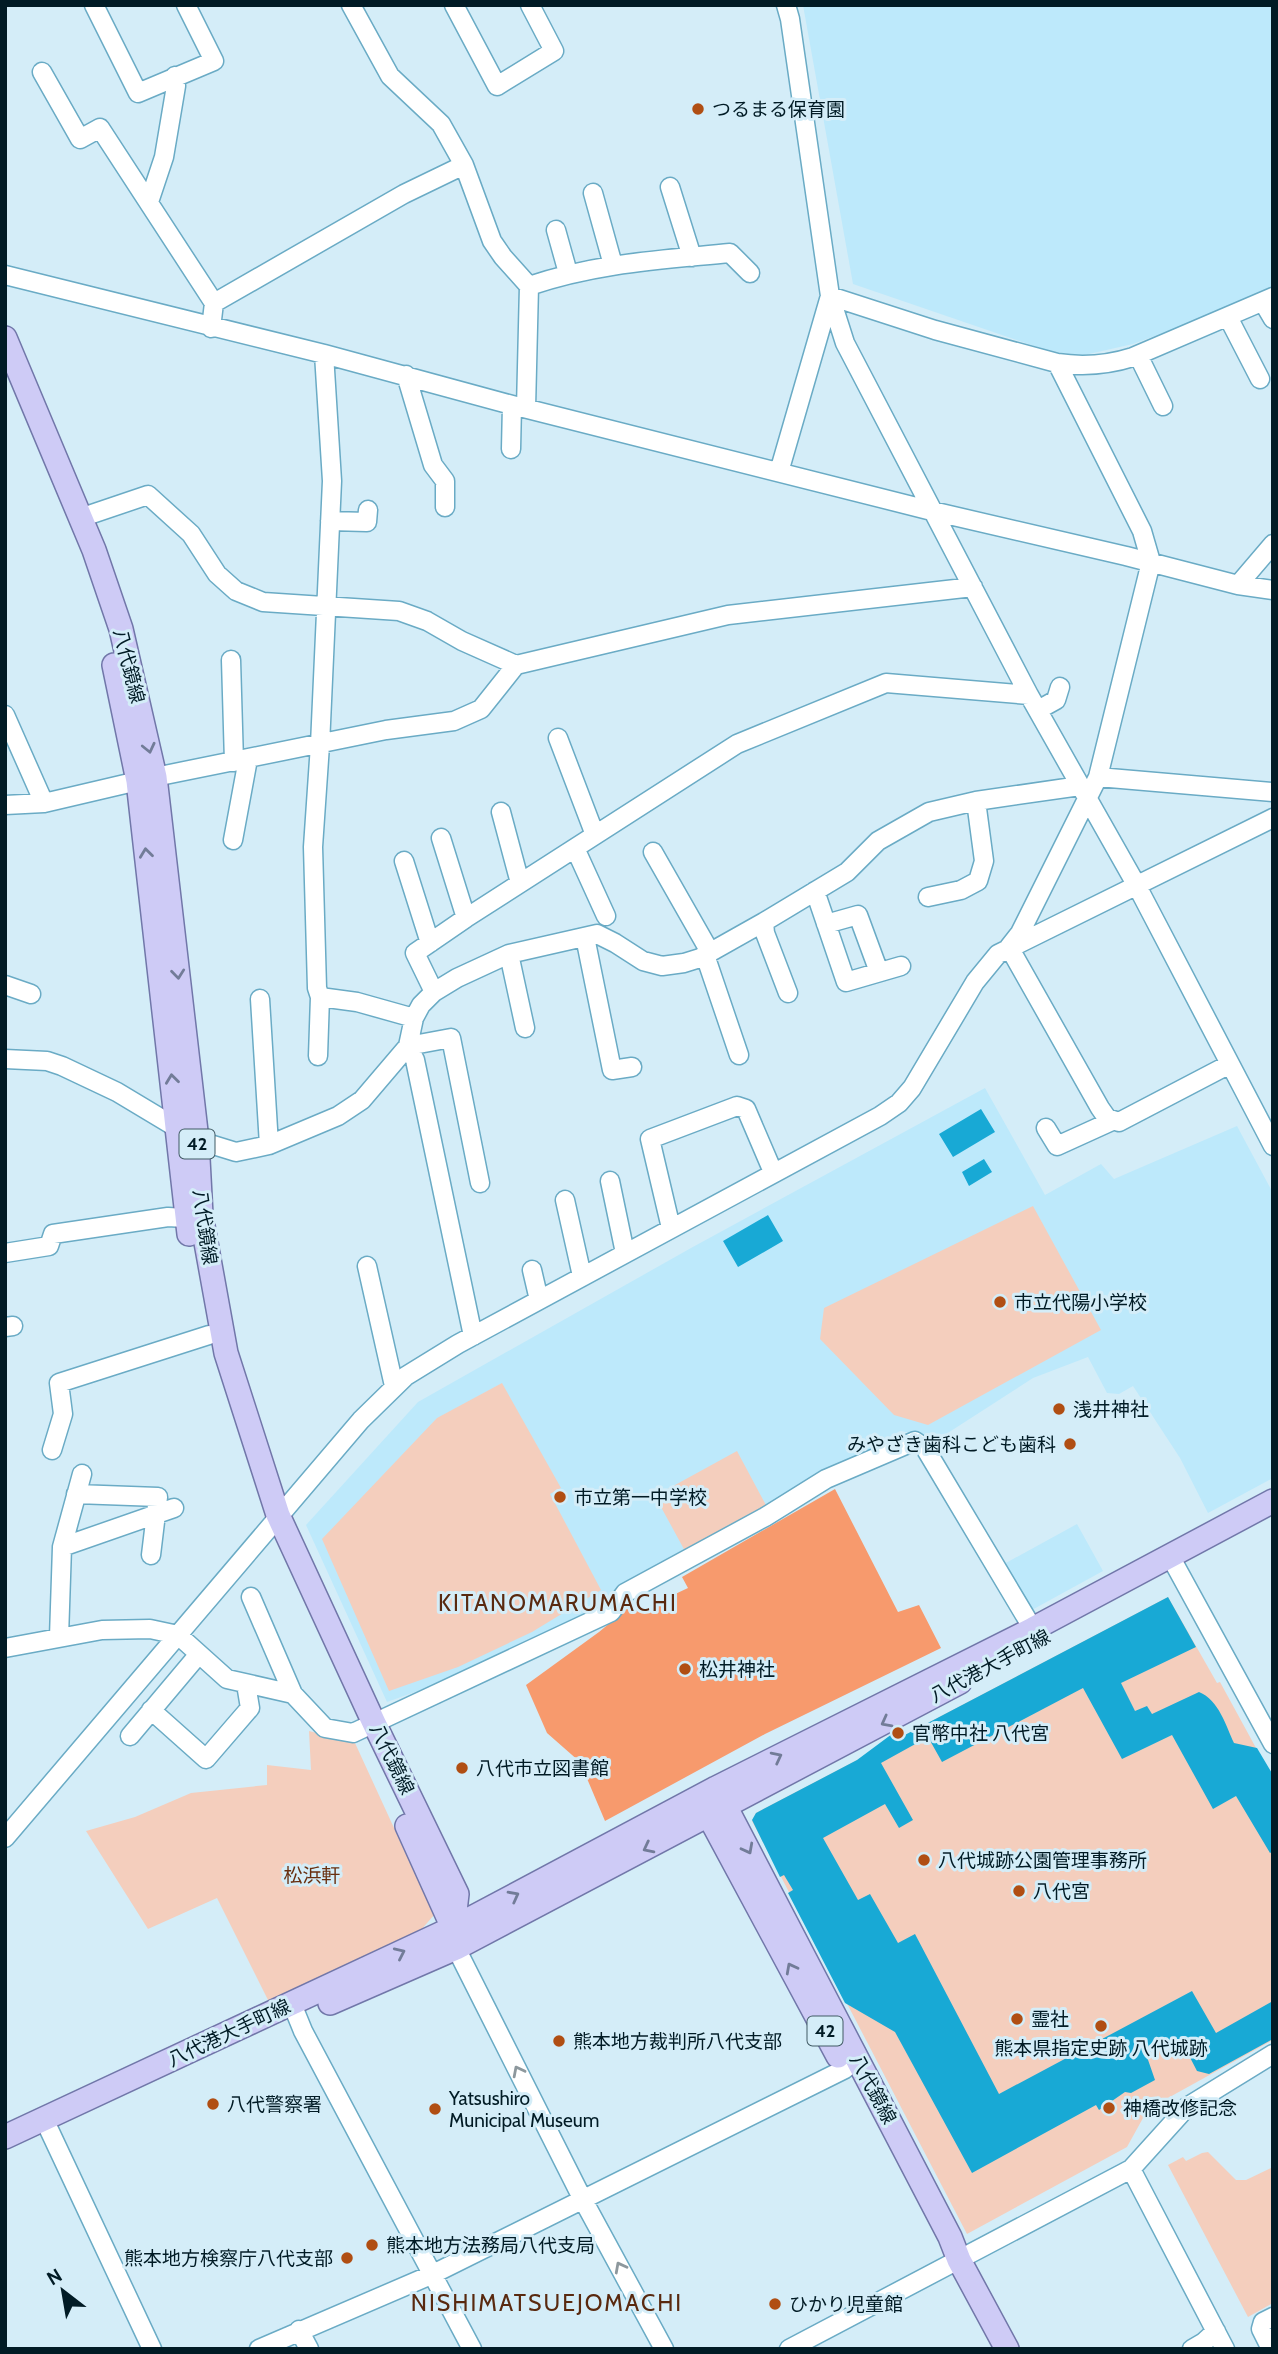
<svg xmlns="http://www.w3.org/2000/svg" width="1278" height="2354" font-family="Cabin,'Noto Sans JP',sans-serif">
<rect width="100%" height="100%" fill="#d4edf8"/>
<path fill="#bde9fb" d="M 803,5 L 1273,5 L 1273,288 L 1257,298 L 1133,344 L 1080,356 L 1046,350 L 853,284 Z
M 985,1088 L 1045,1195 L 1101,1164 L 1114,1179 L 1237,1126 L 1273,1193 L 1273,1478 L 1208,1513 L 1180,1458 L 1133,1386 L 1119,1394 L 1107,1393 L 1088,1357 L 1033,1378 L 940,1438 L 900,1431 L 610,1608 L 479,1669 L 387,1702 L 306,1525 L 418,1402 L 691,1248 Z
M 1077,1524 L 1103,1571 L 1030,1611 L 1004,1564 Z"/>
<path fill="#f4cebd" d="M 1033,1206 L 1101,1330 L 928,1425 L 894,1415 L 820,1339 L 824,1308 Z
M 502,1383 L 561,1488 L 550,1494 L 601,1590 L 532,1632 L 458,1667 L 389,1691 L 322,1539 L 437,1418 Z
M 737,1451 L 767,1507 L 685,1551 L 655,1496 Z
M 1168,1597 L 1217,1683 L 1220,1682 L 1273,1779 L 1273,2040 L 1148,2109 L 1127,2147 L 967,2234 L 752,1821 L 756,1813 Z
M 309,1731 L 355,1743 L 434,1915 L 421,1930 L 270,2004 L 217,1898 L 148,1929 L 86,1831 L 135,1817 L 191,1793 L 267,1785 L 267,1765 L 311,1770 Z
M 1208,2152 L 1236,2180 L 1246,2180 L 1273,2167 L 1273,2303 L 1248,2317 L 1168,2165 L 1183,2157 L 1186,2161 L 1202,2153 Z"/>
<path fill="#f79a6d" d="M 835,1489 L 898,1612 L 919,1605 L 941,1648 L 765,1734 L 605,1821 L 580,1762 L 547,1733 L 526,1685 L 599,1632 L 633,1604 L 639,1611 L 688,1588 L 682,1577 Z"/>
<path fill="#18a9d5" d="M 981,1109 L 995,1132 L 953,1157 L 939,1134 Z
M 984,1159 L 992,1172 L 969,1186 L 962,1172 Z
M 768,1215 L 783,1241 L 738,1267 L 723,1241 Z
M 1168,1597 L 1196,1647 L 1121,1683 L 1135,1711 L 1147,1706 L 1152,1714 L 1199,1692 C 1219,1700 1226,1726 1234,1743 L 1257,1748 L 1273,1775 L 1273,1851 L 1270,1853 L 1236,1796 L 1213,1809 L 1172,1735 L 1122,1759 L 1083,1688 L 942,1762 L 928,1737 L 881,1763 L 913,1820 L 899,1828 L 885,1804 L 823,1838 L 858,1900 L 870,1894 L 898,1943 L 915,1934 L 999,2094 L 1192,1991 L 1216,2033 L 1273,2001 L 1273,2039 L 1209,2074 L 1197,2071 L 1181,2040 L 1146,2054 L 1155,2080 L 1131,2093 L 1125,2092 L 1099,2110 L 1096,2105 L 972,2173 L 895,2032 L 845,2003 L 788,1893 L 793,1890 L 784,1875 L 780,1877 L 752,1820 L 756,1813 L 857,1760 L 892,1734 L 901,1737 Z"/>
<g fill="none" stroke-linecap="round" stroke-linejoin="round">
<defs>
<path id="minor" d="M 94,5 L 138,93 L 214,61 L 186,5
M 351,5 L 390,76 L 441,124 L 464,165 L 492,241 L 503,257 L 529,286
M 454,5 L 497,86 L 554,51 L 530,5
M 786,5 L 790,19 L 830,296 L 845,343 L 1029,695 L 1137,886 L 1273,1146
M 42,72 L 80,139 L 100,128 L 214,303 L 211,328
M 670,187 L 692,257
M 593,193 L 613,265
M 149,202 L 164,157 L 176,86 L 175,76
M 556,230 L 568,273
M 5,275 L 324,354 L 512,405 L 932,511 L 1126,556 L 1238,585 L 1273,590
M 1263,302 L 1273,319
M 214,303 L 404,194 L 464,165
M 1228,317 L 1260,379
M 324,354 L 332,481 L 320,745 L 313,847 L 317,988 L 320,997 L 357,1002 L 414,1018
M 1138,355 L 1163,406
M 1057,363 L 1142,531 L 1151,562 L 1098,777 L 1020,933 L 1009,947 L 1100,1108 L 1107,1118 L 1119,1122 L 1230,1064
M 406,375 L 433,465 L 445,481 L 445,507
M 526,408 L 529,286 C 597,263 660,260 730,253 L 750,273
M 511,449 L 512,405
M 779,472 L 830,296 L 935,330 L 1057,363 C 1084,367 1108,365 1133,357 L 1273,297
M 80,518 L 148,495 L 191,534 L 217,574 L 236,591 L 263,602 L 399,611 L 427,621 L 462,641 L 516,665
M 330,521 L 367,522 L 368,510
M 1238,585 L 1273,544
M 231,660 L 234,762
M 1038,710 L 1056,700 L 1060,687
M 5,715 L 44,803
M 558,738 L 595,835
M 1098,777 L 1273,792
M 5,805 L 44,803 L 155,777 L 386,730 L 454,721 L 481,709 L 516,665 L 728,615 L 973,587
M 501,812 L 520,883
M 441,838 L 466,918
M 233,840 L 248,759
M 575,848 L 606,916
M 653,852 L 710,952
M 404,861 L 430,943
M 815,891 L 846,982 L 901,966
M 928,897 L 961,890 L 978,881 L 984,861 L 976,801
M 764,922 L 765,933 L 788,993
M 826,924 L 858,915 L 879,972
M 585,937 L 612,1070 L 632,1067
M 509,954 L 525,1028
M 705,955 L 739,1055
M 5,985 L 31,994
M 434,992 L 457,978 L 509,954 L 597,934 L 615,943 L 643,961 L 662,966 L 684,963 L 700,958 L 764,922 L 847,872 L 878,841 L 929,812 L 976,801 L 1080,786
M 260,999 L 269,1145
M 408,1046 L 415,1060 L 473,1336
M 408,1046 L 451,1038 L 480,1183
M 318,1056 L 320,997
M 5,1059 L 47,1061 L 62,1066 L 117,1092 L 197,1140 L 236,1152 L 269,1145 L 338,1116 L 362,1100 L 408,1046 L 414,1018 L 421,1005 L 434,992 L 415,953 L 466,918 L 737,744 L 886,683 L 1029,695
M 1046,1128 L 1057,1146 L 1112,1121
M 610,1181 L 625,1253
M 565,1200 L 582,1276
M 671,1228 L 650,1139 L 737,1106 L 746,1109 L 773,1172
M 5,1253 L 49,1246 L 53,1234 L 168,1217 L 185,1218
M 367,1266 L 394,1386
M 532,1270 L 539,1300
M 5,1327 L 13,1326
M 52,1450 L 63,1414 L 59,1383 L 209,1335
M 76,1494 L 158,1497 L 151,1555
M 62,1547 L 174,1508
M 1170,1556 L 1273,1744
M 251,1597 L 293,1694
M 59,1637 L 62,1547 L 82,1474
M 5,1648 L 102,1630 L 150,1629 L 178,1635 L 227,1679 L 293,1694 L 325,1728 L 353,1733 L 611,1612 L 625,1593 L 765,1517 L 826,1479 L 915,1441 L 925,1448 L 1033,1629
M 151,1710 L 206,1759 L 250,1708 L 246,1684
M 130,1736 L 199,1654
M 5,1838 L 361,1420 L 406,1376 L 458,1344 L 880,1116 L 899,1103 L 912,1088 L 975,982 L 998,954 L 1273,818
M 456,1948 L 582,2198 L 664,2349
M 292,2004 L 303,2031 L 472,2349
M 44,2119 L 152,2349
M 1131,2169 L 1225,2349
M 299,2330 L 309,2349
M 259,2349 L 431,2275 L 845,2069
M 789,2349 L 1131,2169 L 1187,2107 L 1273,2054
M 1192,2349 L 1204,2342 L 1216,2331
M 1271,2349 L 1261,2329 L 1263,2322 L 1273,2317"/>
<path id="major" d="M 5,338 L 94,550 L 121,629 L 155,777 L 197,1140 L 201,1215 L 226,1353 L 278,1515 L 374,1723 L 457,1894 L 453,1928 L 456,1948
M 114,665 L 138,781 L 189,1234
M 720,1796 L 950,2237 L 959,2260 L 1007,2349
M 702,1803 L 838,2056
M 407,1826 L 453,1928
M 330,2003 L 456,1948 L 960,1682
M 5,2137 L 453,1928 L 716,1788 L 1033,1629 L 1273,1501"/>
</defs>
<use href="#minor" stroke="#6aabc5" stroke-width="21"/>
<use href="#major" stroke="#7177a9" stroke-width="26"/>
<use href="#minor" stroke="#fff" stroke-width="18"/>
<use href="#major" stroke="#cecbf6" stroke-width="23"/>
</g>
<defs><path id="oneway-chevron" d="M-2-3.5L2.5 0L-2 3.5" fill="none" stroke-width="1.6" stroke-linecap="round" stroke-linejoin="round" transform="scale(1.75)"/></defs>
<g stroke="#727c98">
<use href="#oneway-chevron" transform="translate(149 748) rotate(77)"/>
<use href="#oneway-chevron" transform="translate(146 853) rotate(-97)"/>
<use href="#oneway-chevron" transform="translate(178 974) rotate(84)"/>
<use href="#oneway-chevron" transform="translate(172 1079) rotate(-97)"/>
<use href="#oneway-chevron" transform="translate(886 1722) rotate(152)"/>
<use href="#oneway-chevron" transform="translate(777 1757) rotate(-27)"/>
<use href="#oneway-chevron" transform="translate(648 1848) rotate(153)"/>
<use href="#oneway-chevron" transform="translate(748 1849) rotate(62)"/>
<use href="#oneway-chevron" transform="translate(514 1896) rotate(-28)"/>
<use href="#oneway-chevron" transform="translate(400 1953) rotate(-25)"/>
<use href="#oneway-chevron" transform="translate(791 1968) rotate(-118)"/>
</g>
<g stroke="#8d989d">
<use href="#oneway-chevron" transform="translate(518 2071) rotate(-117)"/>
<use href="#oneway-chevron" transform="translate(620 2267) rotate(-118)"/>
</g>
<g fill="#b04e13" stroke="#d4edf8" stroke-width="2.5">
<circle cx="698" cy="109" r="7"/>
<circle cx="1000" cy="1302" r="7"/>
<circle cx="1059" cy="1409" r="7"/>
<circle cx="1070" cy="1444" r="7"/>
<circle cx="560" cy="1497" r="7"/>
<circle cx="685" cy="1669" r="7"/>
<circle cx="898" cy="1733" r="7"/>
<circle cx="462" cy="1768" r="7"/>
<circle cx="924" cy="1860" r="7"/>
<circle cx="1019" cy="1891" r="7"/>
<circle cx="1017" cy="2019" r="7"/>
<circle cx="1101" cy="2026" r="7"/>
<circle cx="559" cy="2041" r="7"/>
<circle cx="213" cy="2104" r="7"/>
<circle cx="1109" cy="2108" r="7"/>
<circle cx="435" cy="2109" r="7"/>
<circle cx="372" cy="2245" r="7"/>
<circle cx="347" cy="2258" r="7"/>
<circle cx="775" cy="2304" r="7"/>
</g>
<g text-anchor="middle" dominant-baseline="central" stroke-width="6" stroke-linejoin="round" paint-order="stroke">
<g fill="#d4edf8" stroke="#405a64" stroke-width="2">
<rect x="179.5" y="1129.5" width="35" height="29" rx="5"/>
<rect x="807.5" y="2016.5" width="35" height="29" rx="5"/>
</g>
<g font-size="18" font-weight="bold" fill="#011b25">
<text x="197" y="1144">42</text>
<text x="825" y="2031">42</text>
</g>
<g font-size="19" fill="#011b25" stroke="#d4edf8" text-anchor="start">
<text x="712" y="109">つるまる保育園</text>
<text x="1014" y="1302">市立代陽小学校</text>
<text x="1073" y="1409">浅井神社</text>
<text x="1056" y="1444" text-anchor="end">みやざき歯科こども歯科</text>
<text x="574" y="1497">市立第一中学校</text>
<text x="699" y="1669">松井神社</text>
<text x="912" y="1733">官幣中社 八代宮</text>
<text x="476" y="1768">八代市立図書館</text>
<text x="938" y="1860">八代城跡公園管理事務所</text>
<text x="1033" y="1891">八代宮</text>
<text x="1031" y="2019">霊社</text>
<text x="573" y="2041">熊本地方裁判所八代支部</text>
<text x="1101" y="2048" text-anchor="middle">熊本県指定史跡 八代城跡</text>
<text x="449" y="2098">Yatsushiro<tspan x="449" dy="22">Municipal Museum</tspan></text>
<text x="227" y="2104">八代警察署</text>
<text x="1123" y="2108">神橋改修記念</text>
<text x="386" y="2245">熊本地方法務局八代支局</text>
<text x="333" y="2258" text-anchor="end">熊本地方検察庁八代支部</text>
<text x="789" y="2304">ひかり児童館</text>
</g>
<g font-size="19" fill="#011b25" stroke="#d4edf8">
<text transform="translate(129 666) rotate(76)">八代鏡線</text>
<text transform="translate(205 1227) rotate(82)">八代鏡線</text>
<text transform="translate(990 1666) rotate(-28)">八代港大手町線</text>
<text transform="translate(392 1759) rotate(64)">八代鏡線</text>
<text transform="translate(229 2033) rotate(-25)">八代港大手町線</text>
<text transform="translate(873 2089) rotate(62)">八代鏡線</text>
</g>
<g font-size="19" fill="#682e0e" stroke="#d4edf8">
<text x="312" y="1875">松浜軒</text>
</g>
<g font-size="23" letter-spacing="2" fill="#59290f" stroke="#d4edf8">
<text x="558" y="1603">KITANOMARUMACHI</text>
<text x="547" y="2303">NISHIMATSUEJOMACHI</text>
</g>
</g>
<rect width="1278" height="2354" fill="none" stroke="#011b25" stroke-width="14"/>
<g transform="translate(63 2291) rotate(329)" stroke="#d4edf8" stroke-width="5" paint-order="stroke">
<path d="M0-5L12 26L0 18L-12 26Z" fill="#011b25"/>
<text y="-10" font-size="19" font-weight="bold" text-anchor="middle" fill="#011b25">N</text>
</g>
</svg>
